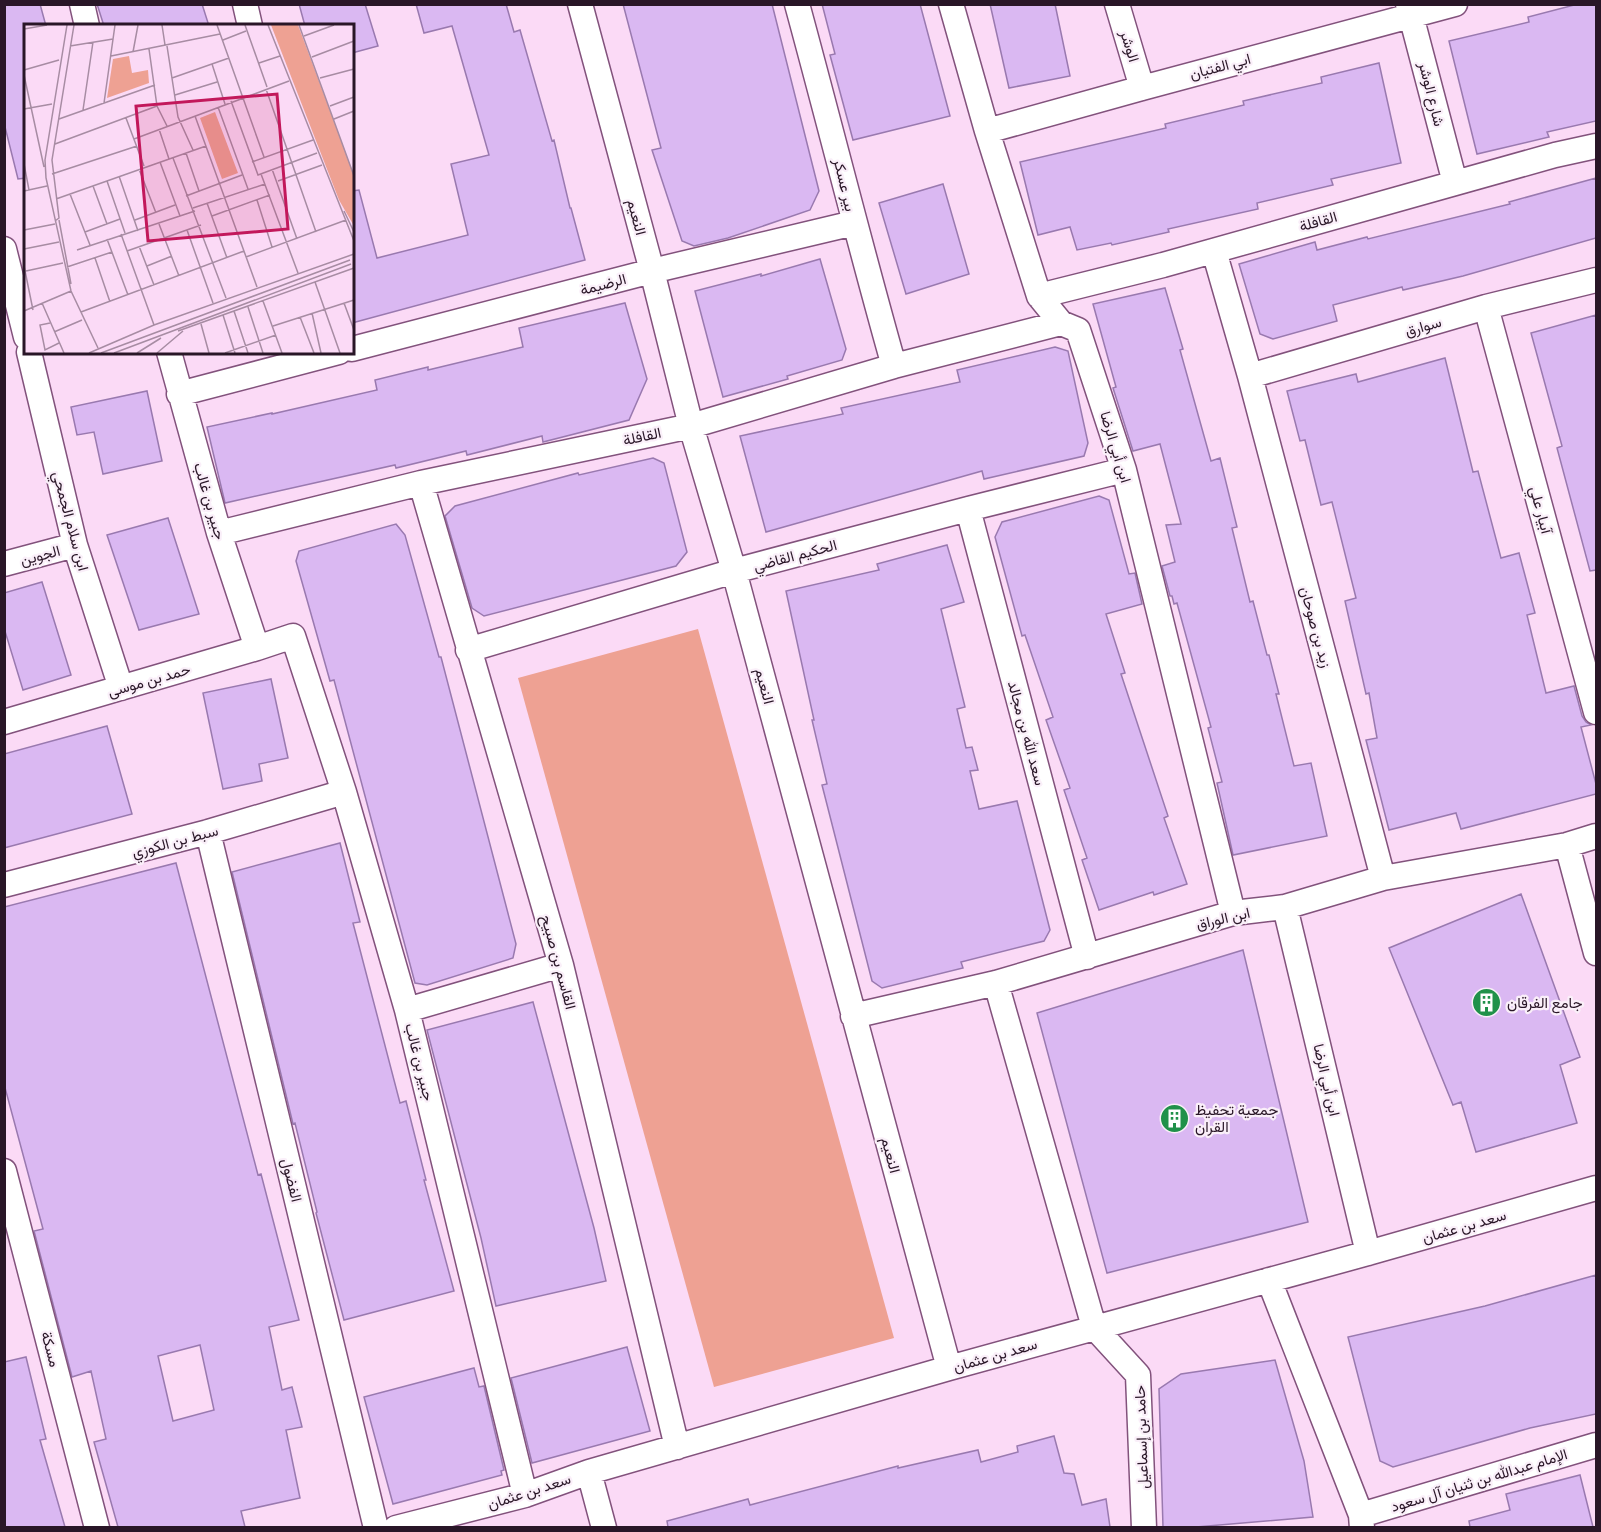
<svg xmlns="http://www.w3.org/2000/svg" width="1601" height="1532" font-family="'IBM Plex Sans',Vazirmatn,sans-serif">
<rect width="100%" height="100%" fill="#fbdaf6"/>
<path fill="#eea193" d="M 698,629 L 894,1338 L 714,1387 L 518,678 Z"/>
<path fill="#dab8f2" stroke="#9979af" stroke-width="1.5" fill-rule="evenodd" d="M 4,4 L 40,4 L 46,26 L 26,26 L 26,178 L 18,179 L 4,123 Z
M 97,4 L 202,4 L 209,26 L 104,26 Z
M 299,4 L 365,4 L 378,46 L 352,53 L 352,26 L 305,26 Z
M 416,4 L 506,4 L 514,32 L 520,30 L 552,141 L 554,140 L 570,208 L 571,208 L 585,260 L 352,323 L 352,191 L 359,190 L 377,258 L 468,235 L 451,164 L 489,155 L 452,26 L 424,33 Z
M 623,4 L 772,4 L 819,191 L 810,210 L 728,238 L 694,246 L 682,241 L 652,150 L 661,148 Z
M 822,4 L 920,4 L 950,116 L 853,140 L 830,55 L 835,54 Z
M 990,4 L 1055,4 L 1070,76 L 1009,88 Z
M 1578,4 L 1596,4 L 1596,121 L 1547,132 L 1549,137 L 1477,154 L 1449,41 L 1529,22 L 1528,17 Z
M 1379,63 L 1401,163 L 1331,179 L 1333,185 L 1257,203 L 1258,209 L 1168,229 L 1169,232 L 1112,245 L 1111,243 L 1077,250 L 1070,227 L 1038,235 L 1020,162 L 1166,128 L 1165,124 L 1244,105 L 1243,101 L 1322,83 L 1321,77 Z
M 1596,178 L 1596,238 L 1463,276 L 1403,290 L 1402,287 L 1333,305 L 1337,321 L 1273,339 L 1260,334 L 1239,264 L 1315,242 L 1317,250 L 1367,237 L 1368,239 L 1510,204 L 1509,202 Z
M 943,184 L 969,274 L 906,294 L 879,203 Z
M 820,259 L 846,349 L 842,360 L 787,376 L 788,379 L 723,397 L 695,291 L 761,274 L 761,276 Z
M 1165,288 L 1183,349 L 1180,350 L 1211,461 L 1220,458 L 1237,527 L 1232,528 L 1250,602 L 1253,601 L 1267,655 L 1269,655 L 1279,694 L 1276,694 L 1294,766 L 1311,763 L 1327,836 L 1233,855 L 1217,783 L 1222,782 L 1208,728 L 1211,727 L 1177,603 L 1174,604 L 1172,596 L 1170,596 L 1162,566 L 1175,562 L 1166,525 L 1181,524 L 1160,444 L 1133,451 L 1113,388 L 1116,387 L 1093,304 Z
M 625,303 L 647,379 L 629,420 L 543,442 L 542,436 L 467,455 L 466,451 L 396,468 L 395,465 L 225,503 L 207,427 L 272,413 L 272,414 L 377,390 L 375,380 L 428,367 L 428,370 L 523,347 L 519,328 Z
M 1596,315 L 1596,570 L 1590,571 L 1557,448 L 1562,446 L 1531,333 Z
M 1055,347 L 1068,351 L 1088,443 L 1084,456 L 984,479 L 982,471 L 766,532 L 740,436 L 843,414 L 841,408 L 960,382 L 957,370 Z
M 1445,358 L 1473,472 L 1478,471 L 1501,558 L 1519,553 L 1535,613 L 1527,615 L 1546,693 L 1574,686 L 1582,716 L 1586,722 L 1591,725 L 1581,727 L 1596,784 L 1596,794 L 1461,829 L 1456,813 L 1389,830 L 1366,740 L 1377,738 L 1369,693 L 1366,694 L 1345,601 L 1356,598 L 1332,502 L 1321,505 L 1305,440 L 1300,441 L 1287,391 L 1356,374 L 1358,382 Z
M 147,391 L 162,461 L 103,474 L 94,432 L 77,435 L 71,407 Z
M 653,458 L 664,463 L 687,552 L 676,566 L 484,616 L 472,608 L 445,516 L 455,506 L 578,473 L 579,475 Z
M 1099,496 L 1109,500 L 1129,574 L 1135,573 L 1142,604 L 1106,614 L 1125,673 L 1121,674 L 1168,816 L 1164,818 L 1187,884 L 1154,895 L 1153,892 L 1099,910 L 1082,860 L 1087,858 L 1064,790 L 1070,788 L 1046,720 L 1053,717 L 1025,635 L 1022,636 L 995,537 L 1002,522 Z
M 168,518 L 199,614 L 139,630 L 107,535 Z
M 396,524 L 405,535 L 439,657 L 441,657 L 516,944 L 513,958 L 427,985 L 415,983 L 334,680 L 330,681 L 296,561 L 299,551 Z
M 947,545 L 964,602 L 941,609 L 965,707 L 957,709 L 966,748 L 972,747 L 978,770 L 970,771 L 979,809 L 1017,801 L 1050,930 L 1044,941 L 961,962 L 963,968 L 882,988 L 872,981 L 822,785 L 827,784 L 812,720 L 814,720 L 786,591 L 879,570 L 877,564 Z
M 42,582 L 71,675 L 23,690 L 4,628 L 4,593 Z
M 271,679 L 288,758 L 259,764 L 262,781 L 223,789 L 203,693 Z
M 107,726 L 132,814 L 4,848 L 4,754 Z
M 340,843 L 360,922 L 353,923 L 400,1103 L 406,1101 L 426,1180 L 424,1180 L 454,1291 L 344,1320 L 316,1213 L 317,1212 L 295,1123 L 293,1124 L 232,872 Z
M 176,863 L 258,1175 L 261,1174 L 299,1320 L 269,1327 L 282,1390 L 292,1387 L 302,1427 L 286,1430 L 300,1498 L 241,1511 L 245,1527 L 118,1527 L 94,1442 L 106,1439 L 91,1371 L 72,1377 L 34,1231 L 43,1229 L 4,1084 L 4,907 ZM 200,1345 L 214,1410 L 173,1421 L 158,1356 Z
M 1521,894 L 1580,1057 L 1560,1065 L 1577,1123 L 1476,1152 L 1461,1102 L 1453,1105 L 1389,948 Z
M 1243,950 L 1308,1222 L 1107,1273 L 1037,1013 Z
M 533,1002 L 594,1228 L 606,1281 L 496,1306 L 481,1238 L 427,1030 Z
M 1596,1275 L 1596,1414 L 1530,1428 L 1393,1467 L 1380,1461 L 1348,1337 L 1485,1306 Z
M 627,1347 L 650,1431 L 532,1463 L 511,1378 Z
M 26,1357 L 46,1439 L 40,1440 L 65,1527 L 4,1527 L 4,1362 Z
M 1275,1360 L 1304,1461 L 1313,1517 L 1196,1527 L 1163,1527 L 1159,1389 L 1181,1374 Z
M 474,1368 L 479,1387 L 484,1386 L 504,1470 L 501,1471 L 502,1475 L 393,1504 L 364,1397 Z
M 1054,1436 L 1064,1473 L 1074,1474 L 1082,1505 L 1106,1499 L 1110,1527 L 668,1527 L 667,1521 L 748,1499 L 750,1505 L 898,1466 L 898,1468 L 978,1450 L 981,1462 L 1018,1452 L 1017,1446 Z
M 1580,1475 L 1593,1527 L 1470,1527 L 1469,1521 L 1510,1510 L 1506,1494 Z"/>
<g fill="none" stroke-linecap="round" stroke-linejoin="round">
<defs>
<path id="minor" d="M 82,4 L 87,26
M 245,4 L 250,26
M 580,4 L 652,271 L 691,426 L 734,571 L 949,1368
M 797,4 C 830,125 860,246 894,366
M 951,4 L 987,131 L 1039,296 L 1061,323 L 1078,330 L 1124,470 L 1233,913
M 1117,4 L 1142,88
M 1408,4 L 1455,183
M 987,131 L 1142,88 L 1455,4
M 4,249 L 26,337
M 1214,251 L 1250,376 L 1383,878
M 1039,296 L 1163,265 L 1555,155 L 1596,146
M 1486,307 L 1596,712
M 352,349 L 652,271 L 854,223
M 29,352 L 75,545 L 121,688
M 169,352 L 219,533 L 257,648
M 1250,376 L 1486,307 L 1596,280
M 179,394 L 339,352
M 421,483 L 561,965 L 677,1447
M 968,509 L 1087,957
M 219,533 L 421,483 L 691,426 L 894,366 L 1061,323
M 4,564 L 75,545
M 468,650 L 734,571 L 968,509 L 1124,470
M 4,722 L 257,648 L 293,636 L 344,792 L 407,1010 L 525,1495
M 208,832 L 376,1528
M 1567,845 L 1596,953
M 4,885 L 208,832 L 344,792
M 1285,907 L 1368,1253
M 996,983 L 1094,1327 L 1138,1375 L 1144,1528
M 407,1010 L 561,965
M 853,1016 L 996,983 L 1233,913 L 1285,907 L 1383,878 L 1567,845 L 1596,836
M 4,1171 L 97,1528
M 1269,1280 L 1361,1515 L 1362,1528
M 589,1472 L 604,1528
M 1361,1515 L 1596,1445
M 396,1528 L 525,1495 L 589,1472 L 949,1368 L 1368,1253 L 1596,1188"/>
</defs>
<use href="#minor" stroke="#82527c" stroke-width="27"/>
<use href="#minor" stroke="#fff" stroke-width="24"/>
</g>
<defs>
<symbol id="building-disc" viewBox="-11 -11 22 22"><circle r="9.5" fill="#20914a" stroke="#faeff9"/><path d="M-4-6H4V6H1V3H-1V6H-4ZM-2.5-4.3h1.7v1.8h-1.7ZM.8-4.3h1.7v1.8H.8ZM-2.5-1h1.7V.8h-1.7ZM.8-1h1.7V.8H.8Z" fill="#fff"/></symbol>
</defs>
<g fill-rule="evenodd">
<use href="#building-disc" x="1470" y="986" width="33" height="33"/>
<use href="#building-disc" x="1158" y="1102" width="33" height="33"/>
</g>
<g text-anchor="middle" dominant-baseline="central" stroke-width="4.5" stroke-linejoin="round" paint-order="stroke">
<g font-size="15" fill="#291627" stroke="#faeff9">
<text transform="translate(1130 46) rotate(73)">الوشر</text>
<text transform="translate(1220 66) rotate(-15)">ابي الفتيان</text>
<text transform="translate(1432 94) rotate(76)">شارع الوشر</text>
<text transform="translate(845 185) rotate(77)">بير عسكر</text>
<text transform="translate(637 217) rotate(75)">النعيم</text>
<text transform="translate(1318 221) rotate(-16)">القافلة</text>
<text transform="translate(603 284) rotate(-15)">الرضيمة</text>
<text transform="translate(1423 326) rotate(-16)">سوارق</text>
<text transform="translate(642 436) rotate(-12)">القافلة</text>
<text transform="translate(1116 447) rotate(73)">ابن أبي الرضا</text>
<text transform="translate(210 501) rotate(74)">جبير بن غالب</text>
<text transform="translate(1541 510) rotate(75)">آبيار علي</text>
<text transform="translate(71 521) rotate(75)">ابن سلام الجمحي</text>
<text transform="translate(40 555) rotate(-15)">الجوين</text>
<text transform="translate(795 555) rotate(-15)">الحكيم القاضي</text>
<text transform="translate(1316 627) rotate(75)">زيد بن صوحان</text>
<text transform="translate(149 680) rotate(-16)">حمد بن موسى</text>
<text transform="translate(765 686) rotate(75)">النعيم</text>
<text transform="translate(1027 733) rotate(75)">سعد الله بن مجالد</text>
<text transform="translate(175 841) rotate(-15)">سبط بن الكوزي</text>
<text transform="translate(1223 918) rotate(-13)">ابن الوراق</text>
<text transform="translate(559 962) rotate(75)">القاسم بن صبيح</text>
<text transform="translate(420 1062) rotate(76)">جبير بن غالب</text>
<text transform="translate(1327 1080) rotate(77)">ابن أبي الرضا</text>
<text transform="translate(891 1155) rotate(75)">النعيم</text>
<text transform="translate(292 1180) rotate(76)">الفضول</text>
<text transform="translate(1464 1226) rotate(-16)">سعد بن عثمان</text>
<text transform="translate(51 1349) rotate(75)">مسكة</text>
<text transform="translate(995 1355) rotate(-16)">سعد بن عثمان</text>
<text transform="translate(1141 1437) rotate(-92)">حامد بن إسماعيل</text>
<text transform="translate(1479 1480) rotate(-17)">الإمام عبدالله بن ثنيان آل سعود</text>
<text transform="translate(529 1491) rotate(-18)">سعد بن عثمان</text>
</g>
<g font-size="15" fill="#291627" stroke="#faeff9" text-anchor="start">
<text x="1507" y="1002">جامع الفرقان</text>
<text x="1195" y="1109">جمعية تحفيظ<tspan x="1195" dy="17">القران</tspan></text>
</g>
</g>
<g transform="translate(24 24)">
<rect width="330" height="330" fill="#fbdaf6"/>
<path d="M 247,1 L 274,1 L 330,151 L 330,202 L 315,176 ZM 105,32 L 108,49 L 124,46 L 125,59 L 83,74 L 89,35 ZM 191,88 L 214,149 L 198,155 L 176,94 Z" fill="#eea193"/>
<path fill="none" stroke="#a78ca3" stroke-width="1.5" d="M 43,1 L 21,136 L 22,154 L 47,267 L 74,324M 138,1 L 141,21M 193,1 L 240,133M 221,1 L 243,63M 244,1 L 330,217M 275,1 L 330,152M 0,5 L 23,1M 280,12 L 310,1M 199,16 L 222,7M 46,22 L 89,15M 143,22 L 154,93 L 169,126M 125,25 L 133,82 L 143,102M 109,28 L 114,1M 87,32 L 196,10M 288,33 L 330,17M 235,39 L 256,32M 188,40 L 201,80M 0,46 L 35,36M 0,51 L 20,143M 148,54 L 205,34M 296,54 L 330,45M 242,65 L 292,208M 151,71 L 193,58M 207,77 L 234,151 L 293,129M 80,79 L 91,1M 306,82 L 330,73M 194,83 L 224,165M 0,85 L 28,80M 59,86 L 69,18M 171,92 L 233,263M 102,94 L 120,142M 35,95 L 131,61M 310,95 L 330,87M 135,105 L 145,135M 110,115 L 265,57M 31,120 L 133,82M 162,129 L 175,167M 149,134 L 202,274M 136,138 L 156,192M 228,138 L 289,116M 0,140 L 5,166M 115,145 L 132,189M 248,145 L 273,215M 28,150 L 113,122M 237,150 L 274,249M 95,152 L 114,207M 83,157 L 101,209M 254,157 L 298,141M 69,162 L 83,200M 0,167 L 23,162M 46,170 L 66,221M 162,172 L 218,151M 32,175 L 182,122M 233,176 L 248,223M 183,179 L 203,234M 169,184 L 241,160M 320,187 L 330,208M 188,192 L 246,171M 35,196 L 47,260M 111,196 L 151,181M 31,197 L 35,194 L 28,136 L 50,1M 135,200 L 155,252M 0,206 L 31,200M 163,206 L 189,279M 61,208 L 96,195M 97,210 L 130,301M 83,215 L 104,271M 115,222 L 130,261M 0,225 L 35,218M 53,226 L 171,187M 103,227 L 177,201M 222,233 L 322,196M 71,234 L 86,278M 0,242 L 9,286M 123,242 L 148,232M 43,243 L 88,228M 2,247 L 39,239M 291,258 L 316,329M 239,277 L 258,329M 18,279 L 40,329M 320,279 L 330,306M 224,283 L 239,329M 0,287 L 47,267M 210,287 L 224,329M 57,288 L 220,227M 288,289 L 297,329M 199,291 L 211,329M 276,293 L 290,329M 26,299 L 16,301 L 21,326 L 35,319M 177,300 L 185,329M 249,302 L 330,276M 154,307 L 330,244M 30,308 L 58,296M 65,329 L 130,301 L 330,230M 77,329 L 326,236M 90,329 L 327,240M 113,329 L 137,314M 133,329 L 159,307M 201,329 L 252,311"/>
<path fill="#c2185b" fill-opacity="0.15" stroke="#c2185b" stroke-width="3" d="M 253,70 L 264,205 L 124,217 L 112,82 Z"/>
<rect width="330" height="330" fill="none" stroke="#291627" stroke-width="3"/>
</g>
<rect width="1601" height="1532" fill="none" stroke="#291627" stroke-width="12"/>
</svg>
